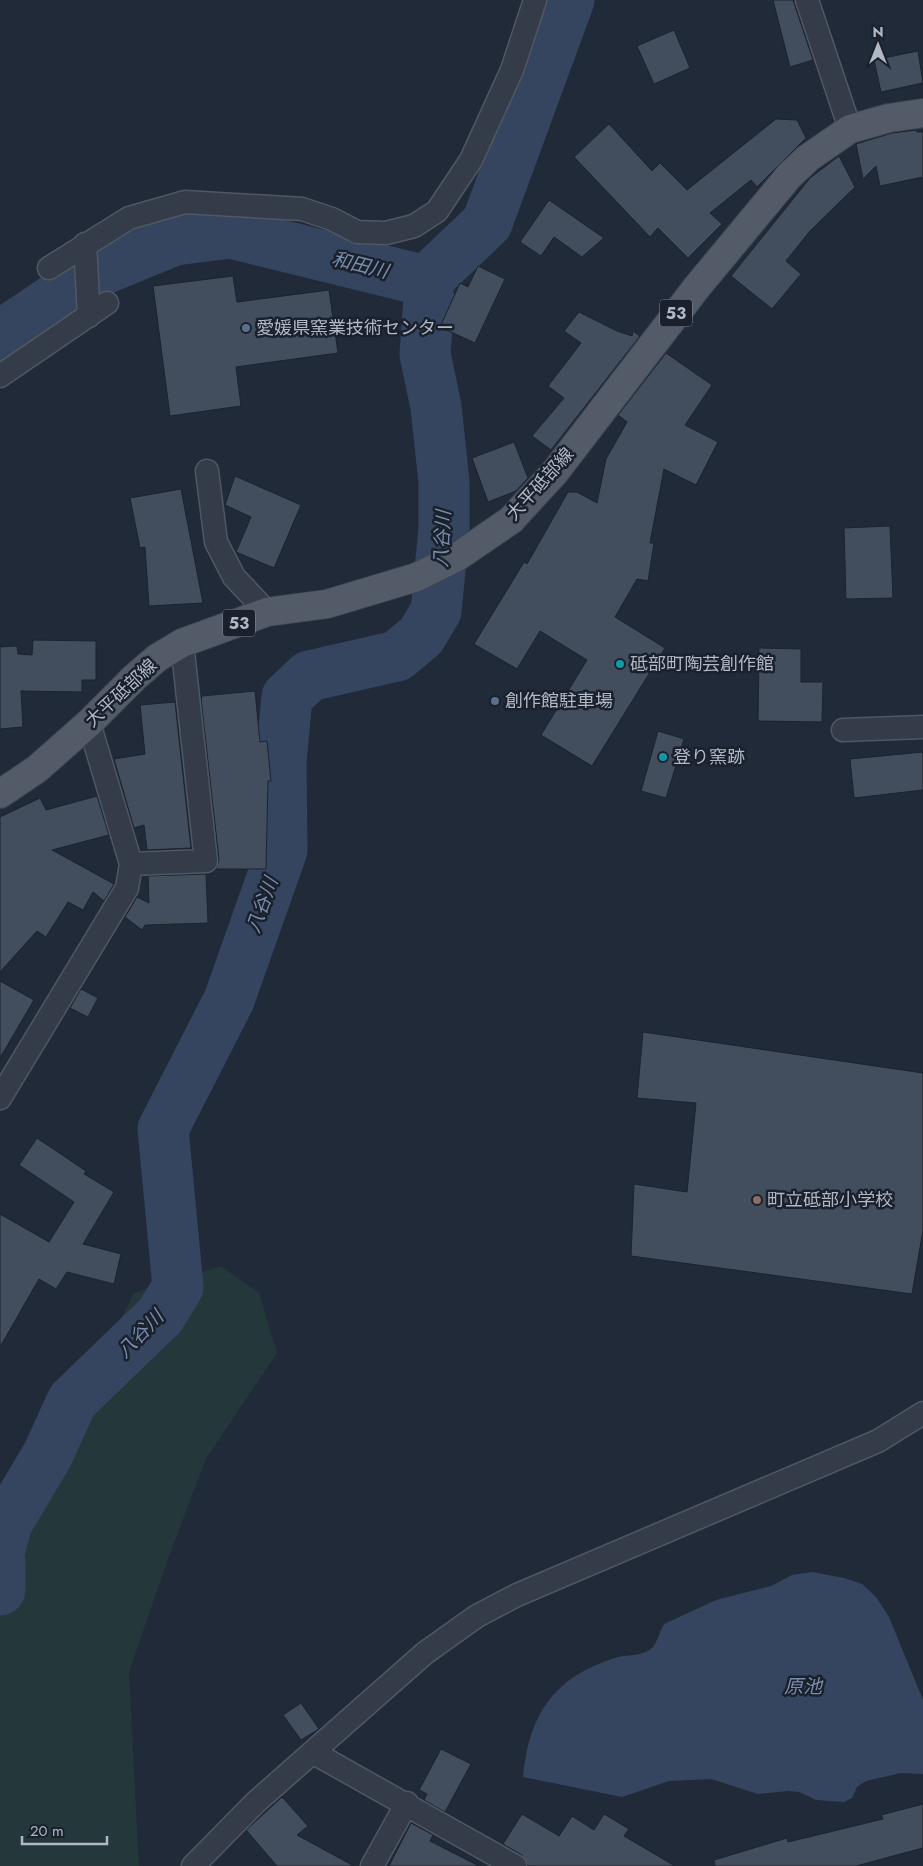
<svg xmlns="http://www.w3.org/2000/svg" width="923" height="1866" font-family="Jost,'Noto Sans JP',sans-serif">
<rect width="100%" height="100%" fill="#212a38"/>
<path fill="#24373a" d="M 221,1266 L 259,1293 L 277,1353 L 206,1459 L 168,1559 L 129,1672 L 139,1866 L 0,1866 L 0,1556 L 134,1293 Z"/>
<path fill="#35455f" d="M 812,1572 L 844,1578 L 862,1584 L 876,1597 L 889,1617 L 923,1700 L 923,1774 L 901,1773 L 866,1781 L 857,1787 L 852,1798 L 844,1802 L 816,1800 L 799,1792 L 788,1791 L 758,1794 L 711,1779 L 669,1781 L 622,1797 L 523,1777 C 529,1714 554,1677 615,1658 C 627,1654 642,1657 652,1648 C 657,1643 660,1631 664,1624 L 716,1600 L 771,1586 L 792,1575 Z"/>
<g fill="none" stroke-linecap="round" stroke-linejoin="round">
<path stroke="#35455f" stroke-width="51" d="M 426,281 L 487,223 L 569,0
M 0,336 L 92,274 L 175,240 L 231,233 L 426,281
M 0,1548 L 7,1523 L 48,1454 L 72,1401 L 160,1316 L 178,1287 L 163,1129 L 229,1000 L 282,850 L 281,761 L 287,697 L 309,676 L 397,656 L 421,636 L 436,611 L 444,529 L 444,482 L 436,407 L 425,354 L 429,300 L 426,281
M 0,1562 L 0,1590"/>
</g>
<path fill="#424d5d" stroke="#1c232f" d="M 773,0 L 793,0 L 813,60 L 790,67 Z
M 674,30 L 690,68 L 654,84 L 637,46 Z
M 918,51 L 923,83 L 881,92 L 874,60 Z
M 776,119 L 797,120 L 806,138 L 757,187 L 751,180 L 710,213 L 722,224 L 688,258 L 658,228 L 650,237 L 574,157 L 609,124 L 652,171 L 660,163 L 687,190 Z
M 917,130 L 917,132 L 923,132 L 923,177 L 880,186 L 876,166 L 863,179 L 856,144 L 892,133 Z
M 839,156 L 855,187 L 810,231 L 786,261 L 801,274 L 772,309 L 731,276 L 810,178 Z
M 549,200 L 604,238 L 582,257 L 554,237 L 541,256 L 520,242 Z
M 478,266 L 505,279 L 475,343 L 440,327 L 460,283 L 468,287 Z
M 233,276 L 237,302 L 329,290 L 338,353 L 236,367 L 241,406 L 170,416 L 153,286 Z
M 579,312 L 617,331 L 632,336 L 633,331 L 640,336 L 551,450 L 532,436 L 564,398 L 548,386 L 581,343 L 564,331 Z
M 666,353 L 712,385 L 685,425 L 718,442 L 696,485 L 664,469 L 650,543 L 654,543 L 648,581 L 637,579 L 615,617 L 665,648 L 592,766 L 541,735 L 587,660 L 540,631 L 517,669 L 474,644 L 524,562 L 527,564 L 568,492 L 577,492 L 597,503 L 606,459 L 627,422 L 618,415 Z
M 514,442 L 528,478 L 516,491 L 488,502 L 472,458 Z
M 235,476 L 301,505 L 274,568 L 236,552 L 251,517 L 225,505 Z
M 181,489 L 203,603 L 149,606 L 145,547 L 140,548 L 130,498 Z
M 890,526 L 893,598 L 846,599 L 844,528 Z
M 33,640 L 96,641 L 96,680 L 82,680 L 82,692 L 21,691 L 23,727 L 0,729 L 0,647 L 17,646 L 18,654 L 32,655 Z
M 759,648 L 801,649 L 801,682 L 823,682 L 822,722 L 758,721 Z
M 255,691 L 260,742 L 267,741 L 271,781 L 268,781 L 266,869 L 216,869 L 219,860 L 201,699 L 202,696 Z
M 175,702 L 191,848 L 147,850 L 144,825 L 134,828 L 114,759 L 145,754 L 140,705 Z
M 658,731 L 684,739 L 666,798 L 641,791 Z
M 923,752 L 923,790 L 854,798 L 850,759 Z
M 97,796 L 109,835 L 52,850 L 114,884 L 104,901 L 93,892 L 83,910 L 68,902 L 46,937 L 37,931 L 0,972 L 0,817 L 40,798 L 46,810 Z
M 206,874 L 208,923 L 145,925 L 142,930 L 125,917 L 137,897 L 149,903 L 148,876 Z
M 0,981 L 34,1000 L 0,1058 Z
M 81,989 L 98,998 L 88,1017 L 70,1008 Z
M 643,1032 L 923,1073 L 923,1230 L 912,1294 L 631,1256 L 634,1184 L 687,1192 L 696,1103 L 637,1098 Z
M 37,1138 L 86,1171 L 84,1174 L 114,1192 L 83,1244 L 121,1254 L 114,1284 L 67,1272 L 56,1289 L 39,1279 L 0,1347 L 0,1214 L 49,1242 L 74,1202 L 19,1165 Z
M 301,1703 L 319,1729 L 301,1740 L 283,1715 Z
M 441,1749 L 471,1764 L 445,1812 L 424,1800 L 427,1794 L 419,1790 Z
M 282,1797 L 308,1826 L 297,1835 L 354,1866 L 277,1866 L 246,1830 Z
M 923,1804 L 923,1848 L 856,1866 L 715,1866 L 714,1860 L 787,1838 L 788,1842 L 883,1819 L 881,1815 Z
M 522,1814 L 559,1836 L 572,1816 L 594,1830 L 604,1814 L 629,1829 L 624,1836 L 675,1866 L 528,1866 L 522,1855 L 503,1844 Z
M 411,1823 L 433,1835 L 430,1841 L 479,1866 L 389,1866 Z"/>
<g fill="none" stroke-linecap="round" stroke-linejoin="round">
<defs>
<path id="minor" d="M 807,0 L 850,129
M 85,244 L 89,316
M 49,268 L 129,218 L 185,202 L 302,209 L 332,219 L 357,232 L 386,233 L 414,226 L 437,211 L 471,160 L 512,70 L 535,0
M 0,376 L 107,303
M 207,471 L 216,542 L 234,577 L 267,612
M 843,730 L 923,727
M 131,864 L 206,861 L 182,643
M 0,1098 L 127,888 L 131,864 L 89,723
M 314,1753 L 515,1866
M 193,1866 L 256,1802 L 425,1653 L 477,1616 L 517,1595 L 878,1441 L 923,1413
M 372,1866 L 407,1803"/>
<path id="primary" d="M 0,794 L 37,769 L 89,723 L 135,677 L 157,658 L 182,643 L 267,612 L 327,604 L 417,577 L 457,557 L 511,520 L 555,472 L 697,287 L 789,176 L 808,158 L 850,129 L 889,118 L 923,113"/>
</defs>
<use href="#minor" stroke="#505763" stroke-width="25"/>
<use href="#primary" stroke="#3e4552" stroke-width="30"/>
<use href="#minor" stroke="#353c49" stroke-width="22"/>
<use href="#primary" stroke="#535b69" stroke-width="28"/>
</g>
<g fill="#5c6f8a" stroke="#1a212d" stroke-width="2">
<circle cx="246" cy="328" r="5"/>
<circle cx="495" cy="701" r="5"/>
</g>
<g fill="#0f9aa8" stroke="#1a212d" stroke-width="2">
<circle cx="620" cy="664" r="5"/>
<circle cx="663" cy="757" r="5"/>
</g>
<circle fill="#8d6e63" stroke="#1a212d" stroke-width="2" cx="757" cy="1200" r="5"/>
<g text-anchor="middle" dominant-baseline="central" stroke-width="5" stroke-linejoin="round" paint-order="stroke">
<g fill="#1a212d" stroke="#838a97" stroke-width="1">
<rect x="660" y="299.5" width="32" height="27" rx="4"/>
<rect x="223" y="609.5" width="32" height="27" rx="4"/>
</g>
<g font-size="16" font-weight="bold" fill="#b0b7c5">
<text x="676" y="313">53</text>
<text x="239" y="623">53</text>
</g>
<g font-size="18" fill="#b0b7c5" stroke="#1a212d" text-anchor="start">
<text x="256" y="328">愛媛県窯業技術センター</text>
<text x="630" y="664">砥部町陶芸創作館</text>
<text x="505" y="701">創作館駐車場</text>
<text x="673" y="757">登り窯跡</text>
<text x="767" y="1200">町立砥部小学校</text>
</g>
<g font-size="18" fill="#b0b7c5" stroke="#1a212d">
<text transform="translate(540 484) rotate(-48)">大平砥部線</text>
<text transform="translate(121 693) rotate(-43)">大平砥部線</text>
</g>
<g font-size="19" font-style="italic" fill="#788cac" stroke="#1a212d">
<text transform="translate(360 265) rotate(14)">和田川</text>
<text transform="translate(442 539) rotate(-87)">八谷川</text>
<text transform="translate(262 905) rotate(-70)">八谷川</text>
<text transform="translate(140 1334) rotate(-46)">八谷川</text>
<text x="803" y="1686">原池</text>
</g>
</g>
<g transform="translate(878 45)" stroke="#1a212d" stroke-width="4" paint-order="stroke">
<path d="M0-4L9 19L0 12L-9 19Z" fill="#b0b7c5"/>
<text y="-8" font-size="14" font-weight="bold" text-anchor="middle" fill="#b0b7c5">N</text>
</g>
<path d="M22 1836v8h85v-8" fill="none" stroke="#b0b7c5" stroke-width="2.5"/>
<text x="30" y="1836" font-size="15" fill="#b0b7c5" stroke="#1a212d" stroke-width="4" paint-order="stroke">20 m</text>
</svg>
